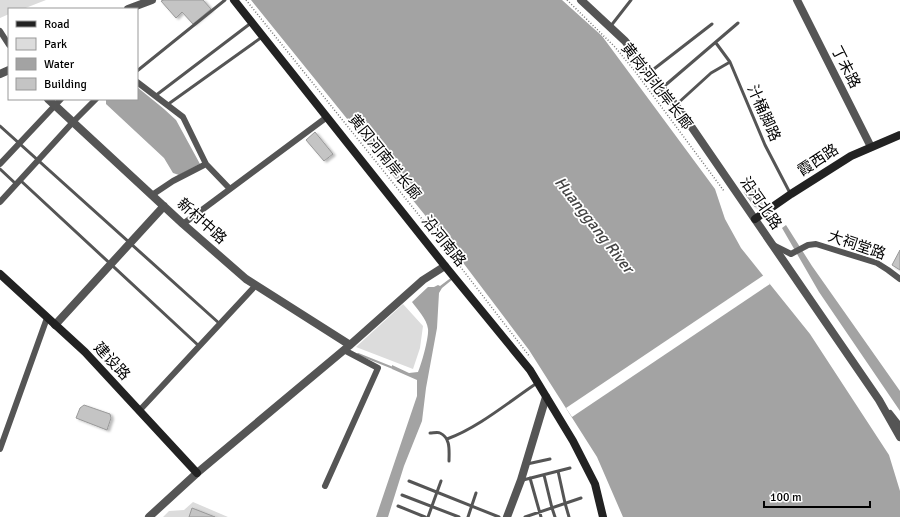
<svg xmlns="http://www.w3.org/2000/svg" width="900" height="517" font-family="Signika,'Noto Sans SC',sans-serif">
<defs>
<filter id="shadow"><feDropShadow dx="2.5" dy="1.5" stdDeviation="1" flood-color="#0004"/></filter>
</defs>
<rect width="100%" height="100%" fill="#fff"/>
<path fill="#dcdcdc" d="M 0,0 L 46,0 L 23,9 L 9,9 L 9,14 L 0,18 Z
M 403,304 L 423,326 L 420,348 L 413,369 L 356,347 Z
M 193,502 L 228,517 L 163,517 L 169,511 L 184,510 Z"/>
<path fill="#a3a3a3" d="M 251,0 L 562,0 L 602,36 L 715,189 L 725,219 L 741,248 L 810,334 L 889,455 L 900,491 L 900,517 L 623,517 L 597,457 L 529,350 L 458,256 Z
M 137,87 L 164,109 L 176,120 L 200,164 L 179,175 L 173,173 L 164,158 L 106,104 L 106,99 L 137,99 Z
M 786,225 L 812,266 L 900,391 L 900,411 L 819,292 L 782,228 Z
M 452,277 L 453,279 L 442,288 L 439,293 L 437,328 L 426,388 L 422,421 L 404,466 L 388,517 L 376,517 L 417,396 L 417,380 L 392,369 L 392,365 L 409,373 L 418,372 C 422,363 429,337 428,329 C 427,319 417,309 412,302 L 428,287 L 434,287 L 438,285 L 440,286 Z"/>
<path fill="#fff" d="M 764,275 L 770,284 L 572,417 L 566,408 Z"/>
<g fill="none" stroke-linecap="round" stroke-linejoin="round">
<path stroke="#a3a3a3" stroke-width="2" d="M 358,354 L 393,368"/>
</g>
<path fill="#c4c4c4" stroke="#999" filter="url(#shadow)" d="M 164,0 L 203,0 L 211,9 L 193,24 L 182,12 L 176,18 L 161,1 Z
M 315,132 L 333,154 L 324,161 L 306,140 Z
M 753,186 L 764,201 L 755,207 L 744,192 Z
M 900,250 L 900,270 L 892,265 Z
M 84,405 L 110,414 L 111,418 L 107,430 L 76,418 L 80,408 Z
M 192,508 L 215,517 L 189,517 Z"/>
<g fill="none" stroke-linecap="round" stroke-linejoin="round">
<path stroke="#777" stroke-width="1.5" stroke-dasharray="1 2" stroke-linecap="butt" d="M 246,0 L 459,265 L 530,357
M 567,0 L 615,47 L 634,70 L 724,191"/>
<path stroke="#555" stroke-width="3" d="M 610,27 L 631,0
M 716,43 L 730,62 L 765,145 L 790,193
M 137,71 L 225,0
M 650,72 L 712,24
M 662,88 L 738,23
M 155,96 L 251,23
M 677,104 L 711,73 L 730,62
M 167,105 L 262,37
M 0,126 L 220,324
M 0,169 L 16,184
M 20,180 L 199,346
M 430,433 C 433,433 438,432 440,433 C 451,438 449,451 449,461
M 447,439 C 478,428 510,401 537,383
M 527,464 L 550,459
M 558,471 L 565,503 L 569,517
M 544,475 L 552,508 L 555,517
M 530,478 L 541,517
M 523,480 L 570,468
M 409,481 L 499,517
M 402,495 L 459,517
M 398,506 L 425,517
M 428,517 L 441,481
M 468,517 L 476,493
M 525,517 L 581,498"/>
<path stroke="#555" stroke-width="6" d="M 0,31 L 9,45
M 137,82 L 183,117 L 206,164 L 230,189
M 0,164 L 61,99
M 152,195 L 173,181 L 206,164
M 0,202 L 73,122 L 96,99
M 183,224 L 327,117
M 773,245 L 791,254 L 808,245 L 816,244 L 877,263 L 888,270 L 900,279
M 139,411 L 256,285
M 890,413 L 900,426
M 0,449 L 47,318
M 325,486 L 378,368 L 344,350"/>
<path stroke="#555" stroke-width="8" d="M 581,0 L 625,41 L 684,116 L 879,400 L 900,437
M 797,0 L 871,147
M 128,9 L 152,0
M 0,74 L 9,70
M 48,99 L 183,224 L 246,279 L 350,345
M 55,325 L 164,206
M 149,517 L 197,473 L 350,345 L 423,280 L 445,266
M 507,517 L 521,480 L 546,397"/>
<path stroke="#222" stroke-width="8" d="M 234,0 L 445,266 L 530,370 L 573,441 L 595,484 L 603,517
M 755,219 L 791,194 L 851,156 L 900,135
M 0,274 L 85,352 L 197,473"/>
</g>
<g text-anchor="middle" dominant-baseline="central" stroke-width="3.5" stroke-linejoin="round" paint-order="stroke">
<g font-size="15" fill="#000" stroke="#fff">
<text transform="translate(846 67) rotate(63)">丁未路</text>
<text transform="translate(657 86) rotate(52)">黄岗河北岸长廊</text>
<text transform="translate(764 113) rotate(66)">汁桶脚路</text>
<text transform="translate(385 157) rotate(51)">黄冈河南岸长廊</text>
<text transform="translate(818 160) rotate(-33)">霞西路</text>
<text transform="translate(761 203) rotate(55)">沿河北路</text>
<text transform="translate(202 221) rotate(42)">新村中路</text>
<text transform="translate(444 241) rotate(51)">沿河南路</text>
<text transform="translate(857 245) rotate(19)">大祠堂路</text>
<text transform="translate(112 361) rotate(47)">建设路</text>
</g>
<g font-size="16" font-style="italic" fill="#444" stroke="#fff">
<text transform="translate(594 225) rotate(52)">Huanggang River</text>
</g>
</g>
<rect x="8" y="8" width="130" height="92" fill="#ffffff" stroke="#999999"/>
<rect x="16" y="21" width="20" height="6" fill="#222222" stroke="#999999"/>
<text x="44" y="28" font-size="12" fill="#000000">Road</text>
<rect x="16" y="38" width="20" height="12" fill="#dcdcdc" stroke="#999999"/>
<text x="44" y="48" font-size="12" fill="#000000">Park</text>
<rect x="16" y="58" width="20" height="12" fill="#a3a3a3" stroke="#999999"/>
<text x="44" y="68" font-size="12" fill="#000000">Water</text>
<rect x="16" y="78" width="20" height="12" fill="#c4c4c4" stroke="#999999"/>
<text x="44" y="88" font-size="12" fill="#000000">Building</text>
<path d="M764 501v6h106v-6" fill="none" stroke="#000000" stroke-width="2"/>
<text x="770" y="501" font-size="12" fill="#000000" stroke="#ffffff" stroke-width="3" paint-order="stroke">100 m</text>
</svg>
